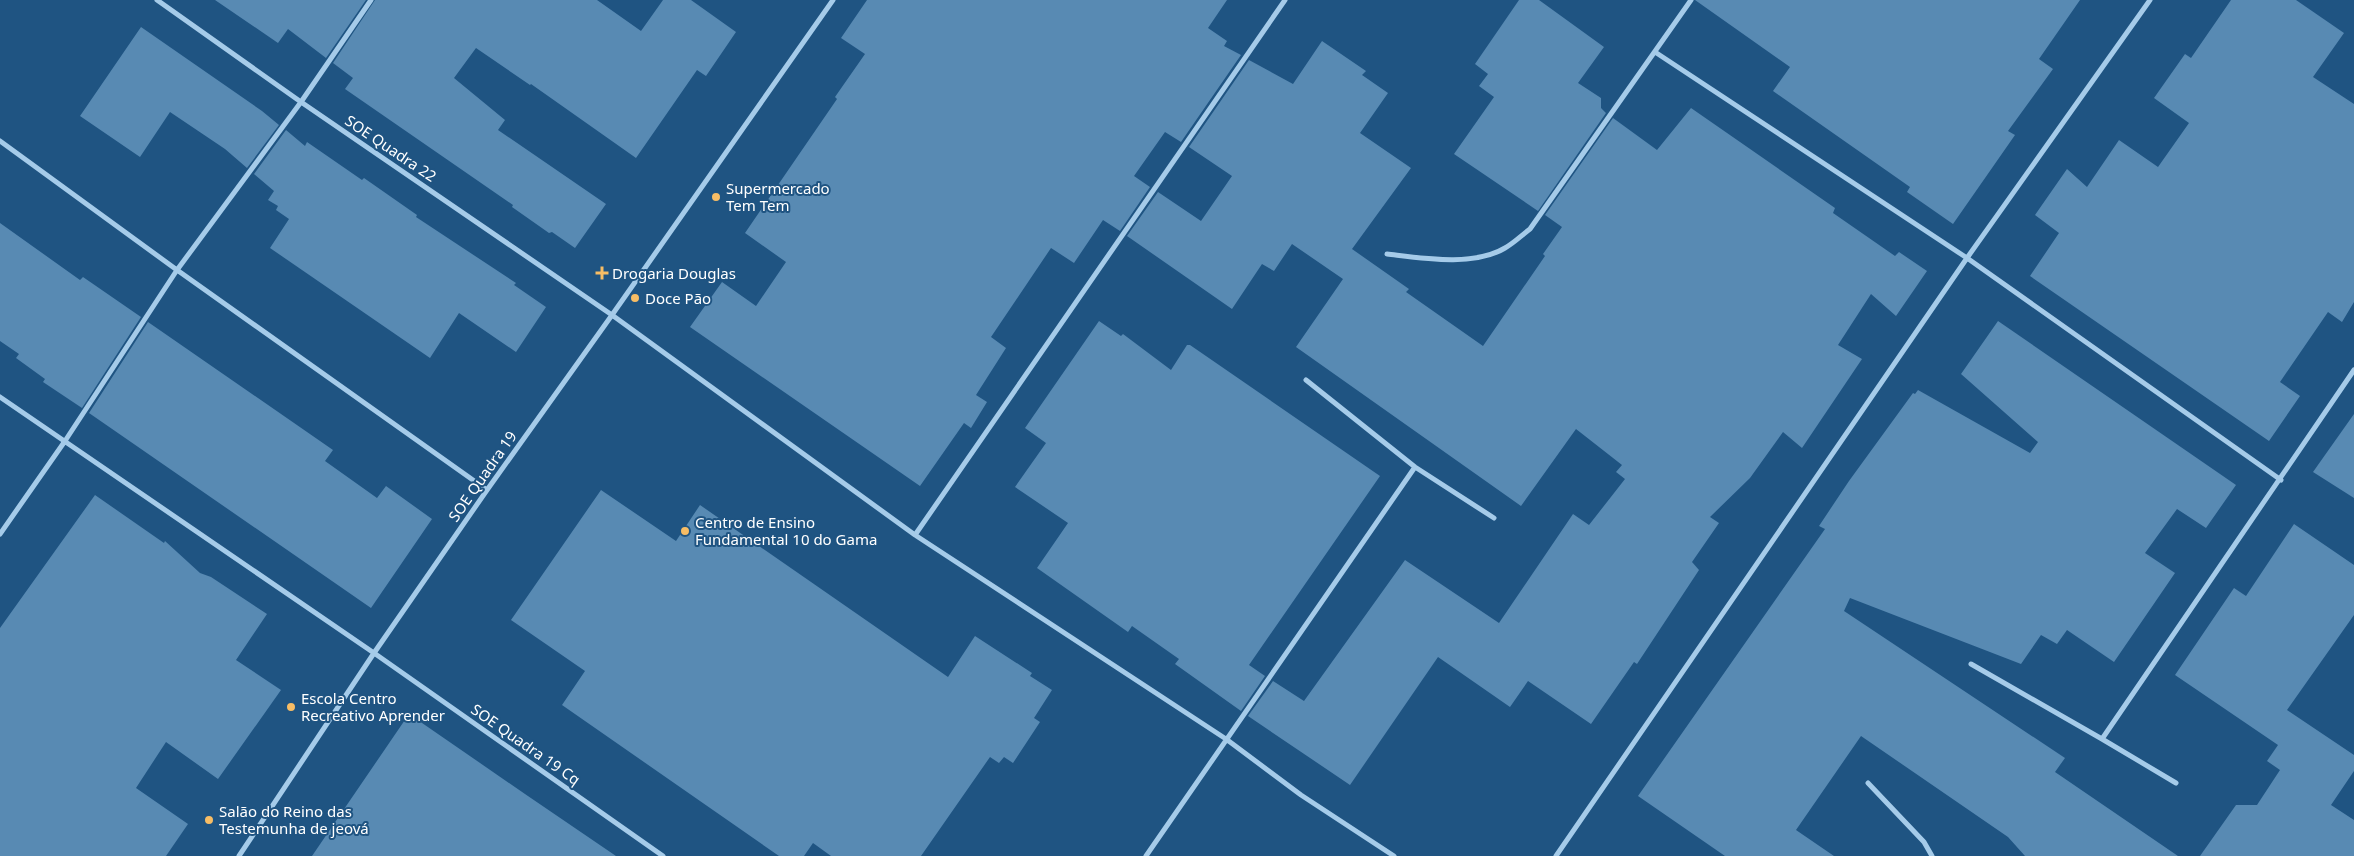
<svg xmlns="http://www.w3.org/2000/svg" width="2354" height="856" font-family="'Noto Sans',sans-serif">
<rect width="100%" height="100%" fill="#1f5482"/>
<path fill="#588ab3" d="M 215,0 L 366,0 L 326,58 L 288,29 L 278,43 Z
M 375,0 L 597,0 L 641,31 L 663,0 L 691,0 L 736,32 L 706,76 L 697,70 L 636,158 L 531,84 L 530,85 L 476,48 L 454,78 L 505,120 L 498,130 L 606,204 L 575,248 L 552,232 L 549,233 L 512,207 L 513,205 L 345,89 L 353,78 L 333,63 Z
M 867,0 L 1227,0 L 1208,28 L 1227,41 L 1224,46 L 1241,55 L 1181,142 L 1165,132 L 1134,176 L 1150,187 L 1120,231 L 1103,220 L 1074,263 L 1051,248 L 991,337 L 1006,348 L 976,395 L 987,402 L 971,428 L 964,423 L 920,486 L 690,327 L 722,282 L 756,306 L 786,262 L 745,233 L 837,99 L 835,97 L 865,54 L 841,38 Z
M 1519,0 L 1539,0 L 1604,47 L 1578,83 L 1601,98 L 1601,108 L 1606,113 L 1538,211 L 1454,154 L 1494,97 L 1479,86 L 1488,74 L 1475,64 Z
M 1695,0 L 2080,0 L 2039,59 L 2053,69 L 2008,131 L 2015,135 L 1953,224 L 1907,192 L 1910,187 L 1773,91 L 1790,67 Z
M 2231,0 L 2296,0 L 2344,33 L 2313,77 L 2354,104 L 2354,302 L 2342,322 L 2328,312 L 2280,382 L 2300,396 L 2269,441 L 2030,276 L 2059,233 L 2035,215 L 2067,169 L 2087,187 L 2119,140 L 2158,167 L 2189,123 L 2154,98 L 2185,54 L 2191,58 Z
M 141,27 L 262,111 L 279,125 L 247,168 L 225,149 L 170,112 L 140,157 L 80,116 Z
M 1322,41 L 1366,71 L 1362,75 L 1388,93 L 1360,133 L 1411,168 L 1352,249 L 1409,289 L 1406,292 L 1483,346 L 1545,256 L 1543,254 L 1562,227 L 1545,215 L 1613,118 L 1657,150 L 1691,108 L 1835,208 L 1833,213 L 1895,256 L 1899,252 L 1927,271 L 1896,316 L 1871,294 L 1838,345 L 1862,359 L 1802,448 L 1783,432 L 1750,478 L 1710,517 L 1719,523 L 1692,562 L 1699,570 L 1637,664 L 1634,662 L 1591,724 L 1528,681 L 1510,707 L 1438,657 L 1350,785 L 1248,716 L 1273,681 L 1304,701 L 1405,560 L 1499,623 L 1573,514 L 1589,525 L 1625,479 L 1616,472 L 1622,465 L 1576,429 L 1521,506 L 1296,347 L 1343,279 L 1292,244 L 1274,271 L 1262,264 L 1232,309 L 1127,236 L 1158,192 L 1201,221 L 1232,176 L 1189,147 L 1249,60 L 1293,84 Z
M 286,130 L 305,146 L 307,142 L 362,180 L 364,178 L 417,215 L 416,217 L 516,283 L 514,285 L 546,307 L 516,352 L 459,313 L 430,358 L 270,248 L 289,219 L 276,210 L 278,206 L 268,200 L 274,191 L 254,174 Z
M 0,223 L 80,280 L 83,277 L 141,317 L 82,408 L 43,382 L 45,379 L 16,358 L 19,354 L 0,341 Z
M 1099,321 L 1121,336 L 1123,334 L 1171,370 L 1187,345 L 1190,345 L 1380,476 L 1249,665 L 1265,676 L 1241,711 L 1175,664 L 1179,659 L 1132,626 L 1128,632 L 1037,568 L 1068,523 L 1015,487 L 1046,443 L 1025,428 Z
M 1998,321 L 2236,485 L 2206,528 L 2177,509 L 2145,553 L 2175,573 L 2114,662 L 2067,630 L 2057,644 L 2041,635 L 2021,664 L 1850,598 L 1844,611 L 2065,758 L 2055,772 L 2178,856 L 2025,856 L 2008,837 L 1861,736 L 1796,830 L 1834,856 L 1725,856 L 1638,796 L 1825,529 L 1819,526 L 1849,481 L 1913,393 L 1915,394 L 1918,390 L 2030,453 L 2038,442 L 1961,374 Z
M 148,322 L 333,450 L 325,461 L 377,498 L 386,486 L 432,519 L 371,608 L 89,413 Z
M 2354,414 L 2354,498 L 2313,472 Z
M 601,490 L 676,541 L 700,505 L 948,677 L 975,636 L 1032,673 L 1030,676 L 1052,690 L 1034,718 L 1040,722 L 1013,763 L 1004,757 L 999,763 L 990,757 L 921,856 L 831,856 L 813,843 L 804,856 L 779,856 L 562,705 L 585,671 L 511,620 Z
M 95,495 L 164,543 L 165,541 L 200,573 L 211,577 L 267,614 L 236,660 L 281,690 L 218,779 L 166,742 L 136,788 L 188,824 L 166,856 L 0,856 L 0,628 Z
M 2294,524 L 2354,565 L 2354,615 L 2287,710 L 2354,755 L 2354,771 L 2331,805 L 2354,820 L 2354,856 L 2200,856 L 2236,805 L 2257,805 L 2280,770 L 2267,761 L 2278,745 L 2175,675 L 2234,588 L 2246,596 Z
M 409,714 L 525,794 L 616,856 L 312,856 Z"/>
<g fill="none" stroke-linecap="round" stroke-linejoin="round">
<path stroke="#a5cbe9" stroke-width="5" d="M 157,0 L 301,102 L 612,315 L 915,535 L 1226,739 L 1301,795 L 1394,856
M 1655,52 L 1967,258 L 2281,480
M 0,141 L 177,270 L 487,490
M 1387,254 C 1421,258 1474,267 1505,248 C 1514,243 1522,235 1530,229 L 1691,0
M 1306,380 L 1415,467 L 1494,518
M 0,397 L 374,653 L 663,856
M 0,534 L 65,441 L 177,270 L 301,102 L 371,0
M 915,535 L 1285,0
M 1971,664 L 2102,739
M 1868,783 L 1924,842 L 1932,856
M 2176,783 L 2102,739 L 2354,370
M 239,856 L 374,653 L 487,490 L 612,315 L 833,0
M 1146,856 L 1415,467
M 1556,856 L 1967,258 L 2150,0"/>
</g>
<g fill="#f7bd65" stroke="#1f5482" stroke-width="2">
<circle cx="716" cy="197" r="5"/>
<path d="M599.5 265.5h5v5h5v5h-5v5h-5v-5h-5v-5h5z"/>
<circle cx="635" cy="298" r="5"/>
<circle cx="685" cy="531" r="5"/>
<circle cx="291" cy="707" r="5"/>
<circle cx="209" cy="820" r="5"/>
</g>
<g text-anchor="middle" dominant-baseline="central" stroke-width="4" stroke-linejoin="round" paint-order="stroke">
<g font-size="15" fill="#fff" stroke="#1f5482">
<text transform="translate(391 148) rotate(34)">SOE Quadra 22</text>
<text transform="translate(482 476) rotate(-55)">SOE Quadra 19</text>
<text transform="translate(526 744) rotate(35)">SOE Quadra 19 Cq</text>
</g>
<g font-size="15" fill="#fff" stroke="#1f5482" text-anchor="start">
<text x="726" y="188">Supermercado<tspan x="726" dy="17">Tem Tem</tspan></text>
<text x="612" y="273">Drogaria Douglas</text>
<text x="645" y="298">Doce Pão</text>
<text x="695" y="522">Centro de Ensino<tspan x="695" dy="17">Fundamental 10 do Gama</tspan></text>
<text x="301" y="698">Escola Centro<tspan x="301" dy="17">Recreativo Aprender</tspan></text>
<text x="219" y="811">Salão do Reino das<tspan x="219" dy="17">Testemunha de jeová</tspan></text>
</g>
</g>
</svg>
